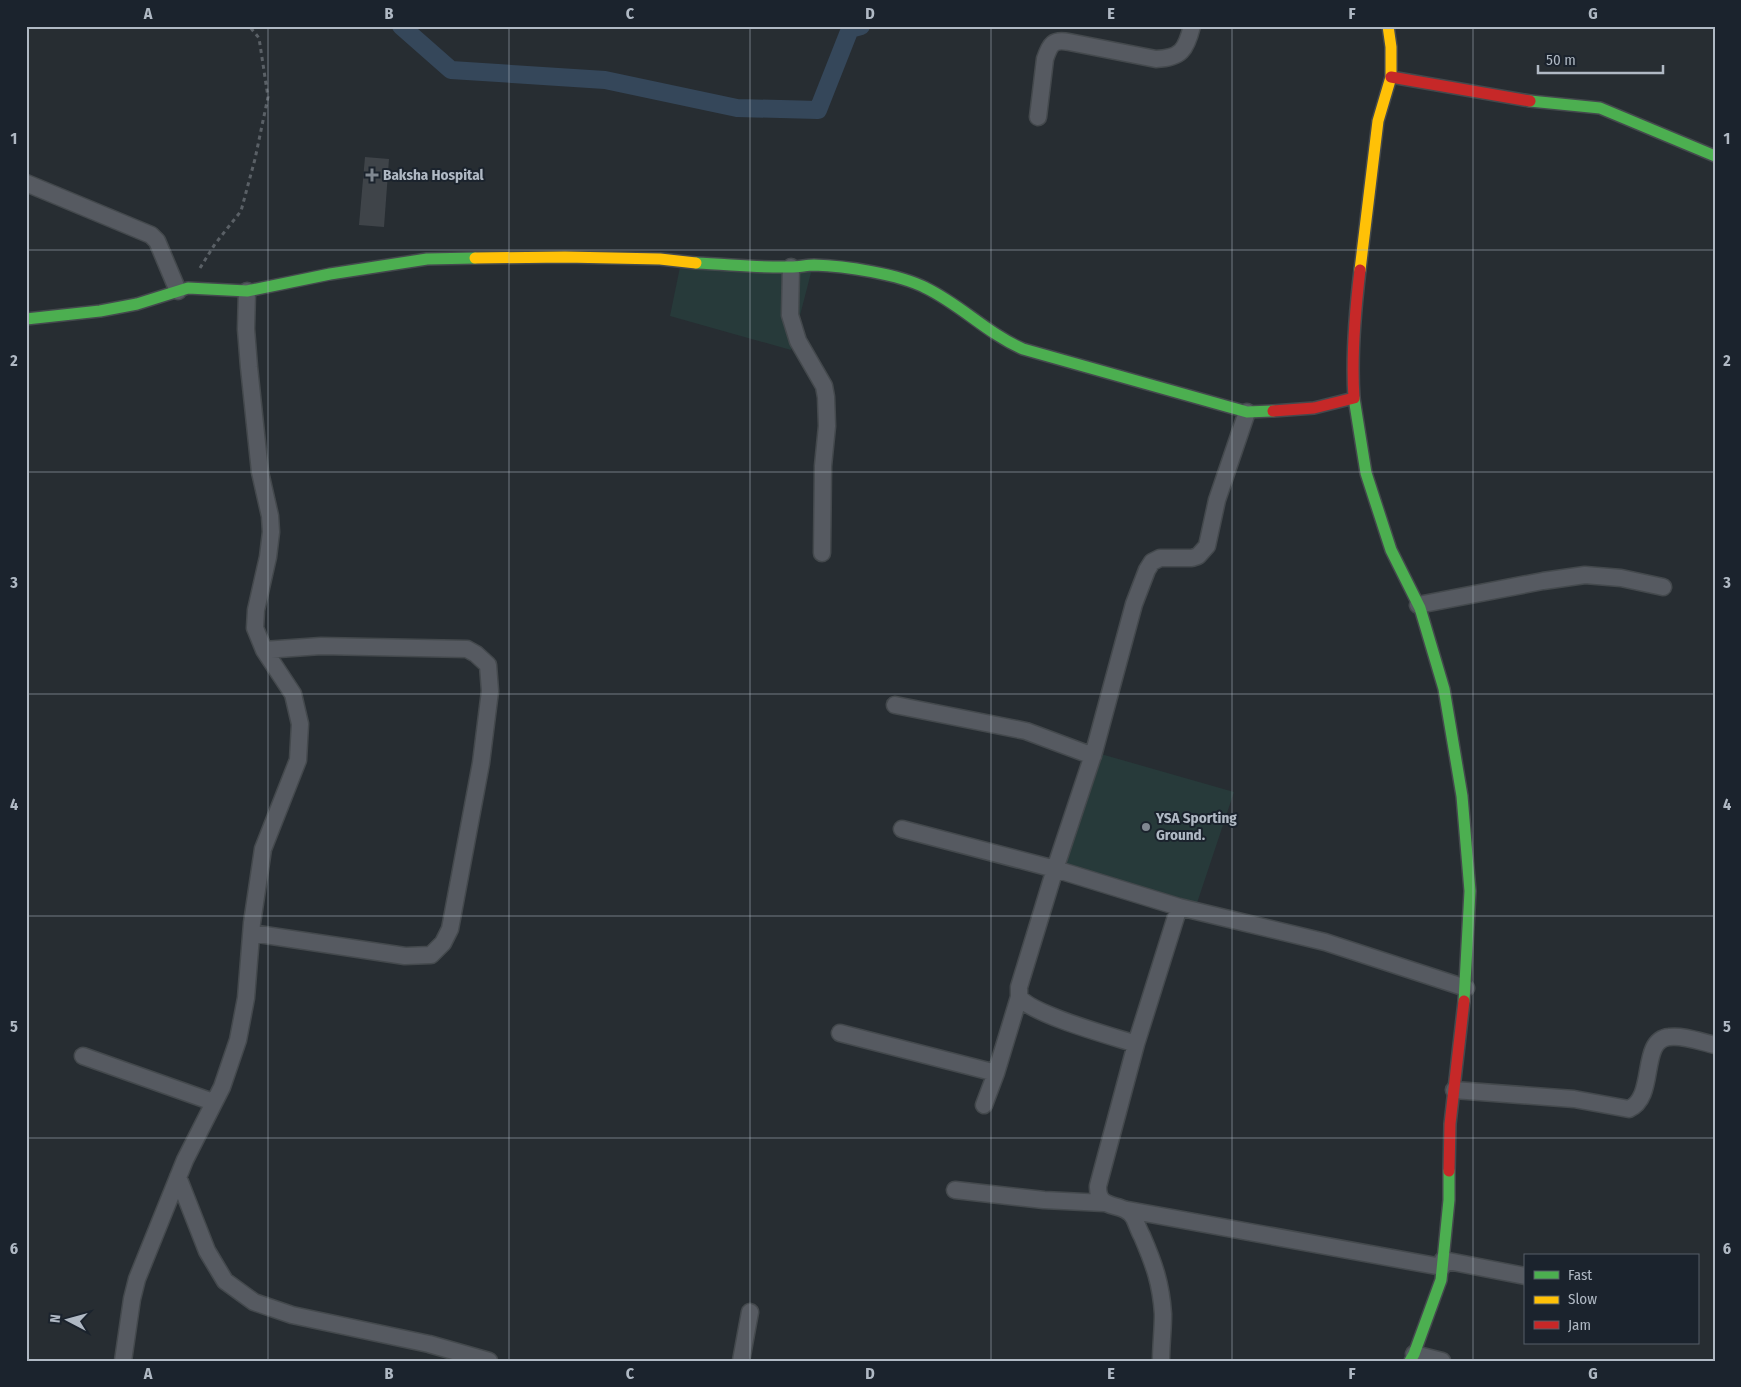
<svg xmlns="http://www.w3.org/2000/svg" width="1741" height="1387" font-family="'Fira Sans Condensed',sans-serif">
<rect width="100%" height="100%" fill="#272d32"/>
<path fill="#273a3a" d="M 681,262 L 813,265 L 791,350 L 670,316 Z
M 1094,752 L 1234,792 L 1197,903 L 1057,861 Z"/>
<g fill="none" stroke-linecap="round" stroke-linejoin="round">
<path stroke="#35475a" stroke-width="18" d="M 401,26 L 451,70 L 605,80 L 737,108 L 818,110 L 850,29 L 861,26"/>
</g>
<path fill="#3f4449" d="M 365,157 L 389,159 L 384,227 L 359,225 Z"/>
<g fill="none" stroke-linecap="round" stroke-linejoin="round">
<defs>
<path id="street" d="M 1038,117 L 1045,59 C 1050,44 1053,39 1069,42 L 1156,59 C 1181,58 1186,50 1192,26
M 26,183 L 151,235 L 157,241 L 178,291
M 791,267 L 790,315 L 798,341 L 824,386 L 826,397 L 827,426 L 823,466 L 822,553
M 1247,412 L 1217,500 L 1207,546 L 1198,556 L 1192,558 L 1160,558 L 1152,562 L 1147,570 L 1134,604 L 1094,752 L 1055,869 L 1179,907 L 1325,942 L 1466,988
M 1418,605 L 1543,581 L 1585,575 L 1621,578 L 1663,587
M 895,705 L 1026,731 L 1093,756
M 902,829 L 1055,869 L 1019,987 L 1019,997 C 1033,1015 1111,1036 1136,1044 L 1098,1186 C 1097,1213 1124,1200 1134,1218 C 1137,1224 1139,1231 1142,1236 C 1154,1264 1161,1283 1163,1314 C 1163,1330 1161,1345 1161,1361
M 252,933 L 405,956 L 431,955 L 443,943 L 450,929 L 481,763 L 490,691 L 488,665 L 476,654 L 467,649 L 321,646 L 264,650
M 840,1033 L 996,1073
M 1136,1044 L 1179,907
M 83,1056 L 213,1102
M 1454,1090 L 1574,1099 L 1629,1109 C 1657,1097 1639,1040 1669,1037 C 1684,1035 1701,1042 1715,1045
M 984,1105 L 996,1073 L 1019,997
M 178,1177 L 207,1251 L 225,1281 L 254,1302 L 292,1315 L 429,1344 L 489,1361
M 955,1190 L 1044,1200 L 1104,1203
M 1128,1210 L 1442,1267
M 1443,1260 L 1525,1276
M 1414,1354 L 1442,1361
M 123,1361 L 132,1299 L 137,1279 L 185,1160 L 222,1087 L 238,1040 L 246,998 L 252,923 L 263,849 L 298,760 L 300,724 L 293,694 L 264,650 L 255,628 L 256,610 L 268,557 L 271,532 L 270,516 L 260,472 L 249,367 L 246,329 L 247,291
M 741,1361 L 750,1312"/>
<path id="fast" d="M 1530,101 L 1600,108 L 1715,156
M 696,263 C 727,264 760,268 791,267 C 799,267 807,265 814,265 C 845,266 899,274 926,288 C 961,305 988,334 1023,349 L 1247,412 L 1273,411
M 26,319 L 100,311 L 137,304 L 188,288 L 247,291 L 330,274 L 427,259 L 475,258
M 1354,398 L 1366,473 L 1391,550 L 1420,608 L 1444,689 L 1462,796 L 1470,891 L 1464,1001
M 1410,1361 L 1414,1354 L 1441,1280 L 1449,1200 L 1449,1171"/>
<path id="slow" d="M 475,258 L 565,257 L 660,259 L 696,263
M 1360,270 L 1378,121 L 1391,77 L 1391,47 L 1388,26"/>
<path id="jam" d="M 1391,77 L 1530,101
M 1273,411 L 1314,408 L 1354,398 C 1351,355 1355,312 1360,270
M 1449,1171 L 1450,1124 L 1464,1001"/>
</defs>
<use href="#street" stroke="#44494d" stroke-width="19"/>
<use href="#fast" stroke="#44494d" stroke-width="14"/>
<use href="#slow" stroke="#44494d" stroke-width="14"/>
<use href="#jam" stroke="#44494d" stroke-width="14"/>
<path stroke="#5a6066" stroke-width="3" stroke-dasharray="4 4" stroke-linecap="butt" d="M 200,268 L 215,244 L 241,211 L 255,159 L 268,97 L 259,38 L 249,26"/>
<use href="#street" stroke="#565a61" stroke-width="16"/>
<use href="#fast" stroke="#4caf50" stroke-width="11"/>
<use href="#slow" stroke="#ffc107" stroke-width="11"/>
<use href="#jam" stroke="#c62828" stroke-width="11"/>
</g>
<path fill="none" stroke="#b0b9c4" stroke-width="1" stroke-opacity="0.55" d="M 268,26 L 268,1361M 509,26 L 509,1361M 750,26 L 750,1361M 991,26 L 991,1361M 1232,26 L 1232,1361M 1473,26 L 1473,1361M 26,250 L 1715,250M 26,472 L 1715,472M 26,694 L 1715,694M 26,916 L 1715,916M 26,1138 L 1715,1138"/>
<g fill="#808891" stroke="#1b232d" stroke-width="2">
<path d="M369.5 167.5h5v5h5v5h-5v5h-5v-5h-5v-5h5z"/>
<circle cx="1146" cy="827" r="5"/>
</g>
<g text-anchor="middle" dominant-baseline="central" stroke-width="4" stroke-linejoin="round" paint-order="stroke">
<g font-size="15" font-weight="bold" fill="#b0b9c4" stroke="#1b232d" text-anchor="start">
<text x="383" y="175">Baksha Hospital</text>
<text x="1156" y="818">YSA Sporting<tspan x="1156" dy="17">Ground.</tspan></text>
</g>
</g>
<rect width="1741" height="1387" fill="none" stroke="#1b232d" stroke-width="55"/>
<rect x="1524" y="1254" width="175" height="90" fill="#1b232d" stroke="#575f69"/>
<rect x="1534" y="1271" width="25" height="8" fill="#4caf50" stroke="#575f69"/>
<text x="1568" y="1280" font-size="15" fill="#b0b9c4">Fast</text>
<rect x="1534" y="1296" width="25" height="8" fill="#ffc107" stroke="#575f69"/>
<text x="1568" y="1304" font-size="15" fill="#b0b9c4">Slow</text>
<rect x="1534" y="1321" width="25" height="8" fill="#c62828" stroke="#575f69"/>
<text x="1568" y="1330" font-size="15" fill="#b0b9c4">Jam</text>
<g transform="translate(68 1320) rotate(276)" stroke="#1b232d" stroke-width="4" paint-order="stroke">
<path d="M0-4L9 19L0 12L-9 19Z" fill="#b0b9c4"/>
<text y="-8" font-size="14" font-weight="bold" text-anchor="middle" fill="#b0b9c4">N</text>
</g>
<path d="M1538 65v8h125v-8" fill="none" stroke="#b0b9c4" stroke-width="2.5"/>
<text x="1546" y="65" font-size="15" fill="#b0b9c4" stroke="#1b232d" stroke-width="4" paint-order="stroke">50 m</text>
<rect x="28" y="28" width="1686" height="1332" fill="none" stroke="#b0b9c4" stroke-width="2"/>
<g font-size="16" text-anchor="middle" font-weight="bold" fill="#b0b9c4">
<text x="148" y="19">A</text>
<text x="389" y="19">B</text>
<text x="630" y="19">C</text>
<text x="870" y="19">D</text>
<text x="1111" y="19">E</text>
<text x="1352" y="19">F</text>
<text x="1593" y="19">G</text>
<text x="14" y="144">1</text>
<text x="1727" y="144">1</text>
<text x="14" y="366">2</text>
<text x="1727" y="366">2</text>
<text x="14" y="588">3</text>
<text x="1727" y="588">3</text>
<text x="14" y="810">4</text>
<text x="1727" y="810">4</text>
<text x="14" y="1032">5</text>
<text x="1727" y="1032">5</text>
<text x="14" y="1254">6</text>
<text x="1727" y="1254">6</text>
<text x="148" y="1379">A</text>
<text x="389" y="1379">B</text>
<text x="630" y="1379">C</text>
<text x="870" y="1379">D</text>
<text x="1111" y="1379">E</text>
<text x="1352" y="1379">F</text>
<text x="1593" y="1379">G</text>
</g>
</svg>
